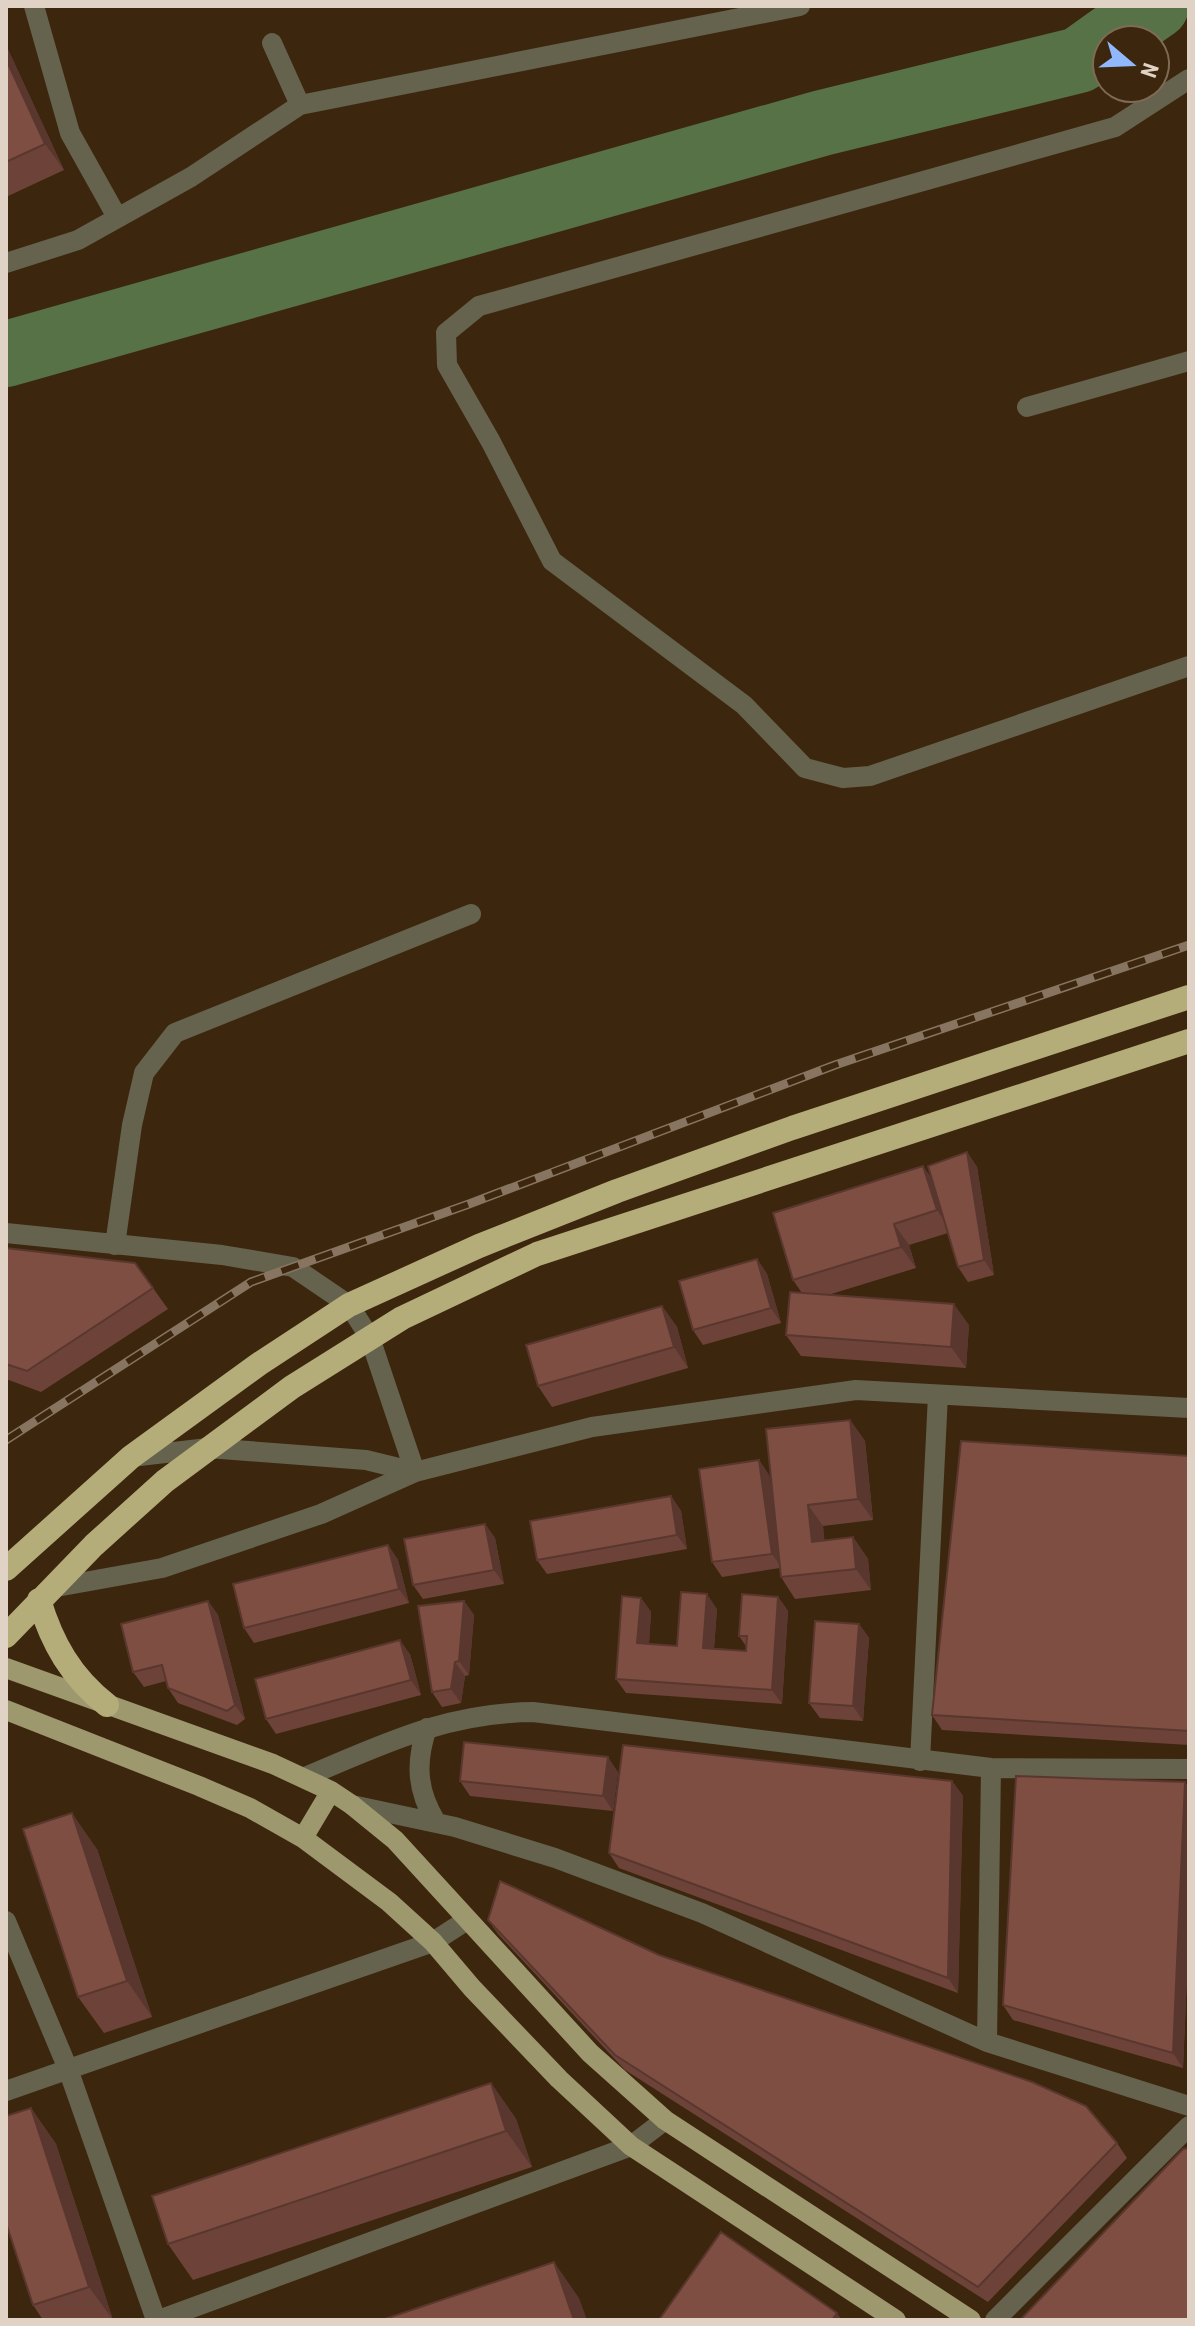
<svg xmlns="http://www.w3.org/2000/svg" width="1195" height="2326" font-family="'Roboto Condensed',sans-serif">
<rect width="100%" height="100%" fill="#3c260d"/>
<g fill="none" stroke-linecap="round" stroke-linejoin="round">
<path stroke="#587248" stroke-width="66" d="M 1107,40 L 1156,6
M 6,354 L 822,123 L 1079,60 L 1107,40"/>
<path stroke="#65624e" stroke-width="20" d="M 34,6 L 70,133 L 117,217
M 272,43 L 300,105
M 1189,79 L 1115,127 L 479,306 L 446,333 L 447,365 L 491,442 L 552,561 L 744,705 L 805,768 L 843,778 L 870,776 L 1189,666
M 6,263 L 78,240 L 191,177 L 300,105 L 800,6
M 1027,407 L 1189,361
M 6,1233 L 222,1255 L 293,1267 L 349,1305 L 370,1338 L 415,1472 L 592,1427 L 856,1390 L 1189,1408
M 115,1245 L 132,1125 L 144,1073 L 175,1033 L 471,914
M 51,1588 L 162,1568 L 321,1514 L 415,1472 L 366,1460 L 208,1448 L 131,1457
M 427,1728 C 415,1763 417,1791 436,1822
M 920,1761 L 938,1395
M 305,1777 C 384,1744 445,1713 533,1712 L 991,1768 L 1189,1769
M 352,1805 L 455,1827 L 555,1858 L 702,1913 L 987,2042 L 1189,2106
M 6,1921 L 68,2069 L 156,2320
M 987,2042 L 991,1768
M 6,2091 L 433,1942 L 467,1920
M 159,2320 L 631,2146 L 665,2120
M 995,2320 L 1189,2126"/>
<path stroke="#9e986e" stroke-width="20" d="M 6,1668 L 273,1764 L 331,1791 L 352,1805 L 395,1840 L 590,2053 L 665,2120 L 971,2320
M 6,1710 L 199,1786 L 250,1808 L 303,1838 L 389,1902 L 433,1942 L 472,1988 L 559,2079 L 631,2146 L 896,2320
M 303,1838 L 331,1791"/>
<path stroke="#b4ad7a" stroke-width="24" d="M 6,1569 L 131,1457 L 259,1364 L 349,1305 L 479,1246 L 617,1191 L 792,1128 L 1189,997
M 39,1600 C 52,1643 71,1677 107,1705
M 6,1636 L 94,1545 L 165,1481 L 292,1387 L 402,1318 L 537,1254 L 1189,1041"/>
<defs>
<path id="rail" d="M 6,1440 L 251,1282 L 469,1204 L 835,1065 L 1189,945"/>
</defs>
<use href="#rail" stroke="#877561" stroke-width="9"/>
<use href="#rail" stroke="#3c260d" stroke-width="6" stroke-dasharray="18" stroke-linecap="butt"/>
</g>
<path fill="#6d4339" d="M 6,45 L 64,170 L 6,197 Z
M 967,1152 L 977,1167 L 994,1275 L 968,1282 L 958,1267 L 948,1233 L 909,1245 L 916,1268 L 828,1295 L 969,1325 L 966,1368 L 801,1356 L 786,1335 L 802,1293 L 793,1280 Z
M 6,1248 L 135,1263 L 168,1309 L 41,1392 L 6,1379 Z
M 757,1259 L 767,1274 L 781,1323 L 703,1345 L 693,1330 Z
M 662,1306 L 677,1327 L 688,1368 L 552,1407 L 538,1386 Z
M 850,1420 L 865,1441 L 873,1520 L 823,1526 L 824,1540 L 853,1537 L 868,1559 L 871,1590 L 795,1599 L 781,1577 L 780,1568 L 722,1577 L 712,1562 L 759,1460 L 769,1475 L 773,1499 Z
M 1189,1456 L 1189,1745 L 942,1730 L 932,1715 Z
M 671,1496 L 681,1511 L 687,1549 L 547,1574 L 537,1560 Z
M 485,1524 L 495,1538 L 504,1584 L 423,1599 L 413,1585 Z
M 388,1545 L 398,1560 L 409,1603 L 254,1643 L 244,1628 Z
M 778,1597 L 788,1611 L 782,1704 L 626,1693 L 616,1679 L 641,1598 L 651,1612 L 649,1644 L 677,1646 L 717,1609 L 714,1648 L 746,1651 L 746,1646 L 739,1636 Z
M 208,1601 L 218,1615 L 245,1719 L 237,1725 L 178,1703 L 168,1688 L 166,1681 L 144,1687 L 133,1672 Z
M 464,1601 L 474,1615 L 469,1675 L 465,1676 L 461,1703 L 442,1707 L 432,1692 Z
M 859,1624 L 869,1638 L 863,1721 L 820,1718 L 809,1703 Z
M 410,1654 L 421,1695 L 276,1734 L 266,1719 Z
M 618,1772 L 613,1811 L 470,1796 L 460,1781 Z
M 952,1781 L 963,1796 L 958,1993 L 619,1868 L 609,1853 Z
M 1185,1782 L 1189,1788 L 1189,1931 L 1183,2068 L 1013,2020 L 1003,2005 Z
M 97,1849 L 152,2017 L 104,2033 L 78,1997 Z
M 488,1920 L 659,1955 L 1117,2143 L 1127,2158 L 988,2302 L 625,2070 L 498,1934 Z
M 491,2083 L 516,2119 L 532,2167 L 193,2280 L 168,2244 Z
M 31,2108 L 56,2144 L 113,2320 L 43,2320 L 33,2305 Z"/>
<path fill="#59372e" d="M 6,45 L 64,170 L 45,144 L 6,59 Z
M 967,1152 L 977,1167 L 994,1275 L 984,1260 Z
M 923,1166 L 938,1187 L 952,1232 L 937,1210 Z
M 894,1224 L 909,1245 L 916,1268 L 901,1247 Z
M 757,1259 L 767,1274 L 781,1323 L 771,1308 Z
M 954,1304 L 969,1325 L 966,1368 L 951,1347 Z
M 662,1306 L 677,1327 L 688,1368 L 674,1347 Z
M 850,1420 L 865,1441 L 873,1520 L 858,1499 Z
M 759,1460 L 769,1475 L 782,1568 L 772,1554 Z
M 671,1496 L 681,1511 L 687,1549 L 677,1535 Z
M 808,1505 L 823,1526 L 827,1563 L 812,1542 Z
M 485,1524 L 495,1538 L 504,1584 L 494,1570 Z
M 853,1537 L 868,1559 L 871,1590 L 856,1569 Z
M 388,1545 L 398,1560 L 409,1603 L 399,1589 Z
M 707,1594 L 717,1609 L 713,1662 L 703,1648 Z
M 778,1597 L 788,1611 L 782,1704 L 772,1690 Z
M 641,1598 L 651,1612 L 648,1658 L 637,1643 Z
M 208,1601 L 218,1615 L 245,1719 L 235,1705 Z
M 464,1601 L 474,1615 L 469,1675 L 459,1661 Z
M 859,1624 L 869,1638 L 863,1721 L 853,1706 Z
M 400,1640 L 410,1654 L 421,1695 L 411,1680 Z
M 455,1662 L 465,1676 L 461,1703 L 451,1689 Z
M 608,1757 L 618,1772 L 613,1811 L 603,1796 Z
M 952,1781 L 963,1796 L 958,1993 L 948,1978 Z
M 1185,1782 L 1189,1788 L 1189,1931 L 1183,2068 L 1173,2053 Z
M 72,1813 L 97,1849 L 152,2017 L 127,1981 Z
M 491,2083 L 516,2119 L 532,2167 L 506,2131 Z
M 31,2108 L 56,2144 L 113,2320 L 89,2287 Z
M 554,2262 L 579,2298 L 587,2320 L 574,2320 Z
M 837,2313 L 842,2320 L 832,2320 Z"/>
<path fill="#7f4e42" stroke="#59372e" stroke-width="2" d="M 6,59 L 45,144 L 6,162 Z
M 967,1152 L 984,1260 L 958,1267 L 928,1166 Z
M 923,1166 L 937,1210 L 894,1224 L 901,1247 L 793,1280 L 773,1213 Z
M 6,1248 L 135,1263 L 153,1288 L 27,1371 L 6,1364 Z
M 757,1259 L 771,1308 L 693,1330 L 679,1281 Z
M 790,1292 L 954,1304 L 951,1347 L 786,1335 Z
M 662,1306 L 674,1347 L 538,1386 L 526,1345 Z
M 850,1420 L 858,1499 L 808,1505 L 812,1542 L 853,1537 L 856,1569 L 781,1577 L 766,1429 Z
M 961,1441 L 1189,1456 L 1189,1731 L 932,1715 Z
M 759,1460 L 772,1554 L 712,1562 L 699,1469 Z
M 671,1496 L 677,1535 L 537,1560 L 530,1521 Z
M 485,1524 L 494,1570 L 413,1585 L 404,1539 Z
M 388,1545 L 399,1589 L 244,1628 L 233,1584 Z
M 681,1592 L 707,1594 L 703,1648 L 746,1651 L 747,1636 L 739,1636 L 742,1594 L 778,1597 L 772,1690 L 616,1679 L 622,1596 L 641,1598 L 637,1643 L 677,1646 Z
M 208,1601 L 235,1705 L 227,1711 L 168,1688 L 162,1665 L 133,1672 L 121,1624 Z
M 464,1601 L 459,1661 L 455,1662 L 451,1689 L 432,1692 L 418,1606 Z
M 815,1621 L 859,1624 L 853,1706 L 809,1703 Z
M 400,1640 L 411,1680 L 266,1719 L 255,1679 Z
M 464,1742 L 608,1757 L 603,1796 L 460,1781 Z
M 623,1745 L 952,1781 L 948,1978 L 609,1853 Z
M 1016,1776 L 1185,1782 L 1173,2053 L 1003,2005 Z
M 72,1813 L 127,1981 L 78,1997 L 23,1829 Z
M 500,1881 L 659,1955 L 1032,2082 L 1086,2106 L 1117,2143 L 978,2287 L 615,2055 L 488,1920 Z
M 491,2083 L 506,2131 L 168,2244 L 152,2196 Z
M 31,2108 L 89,2287 L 33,2305 L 6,2223 L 6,2116 Z
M 1189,2148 L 1189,2320 L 1020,2320 L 1183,2149 Z
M 721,2232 L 837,2313 L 832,2320 L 659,2320 Z
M 554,2262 L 574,2320 L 382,2320 Z"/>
<rect width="1195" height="2326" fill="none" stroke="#e0d2c4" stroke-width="16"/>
<g transform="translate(1131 64) rotate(109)"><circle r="38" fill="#3c260d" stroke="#7e6b56" stroke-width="2"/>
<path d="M0-6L14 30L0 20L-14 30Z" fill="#91b8fd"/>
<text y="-12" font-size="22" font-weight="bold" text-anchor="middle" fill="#e0d2c4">N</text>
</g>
</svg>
